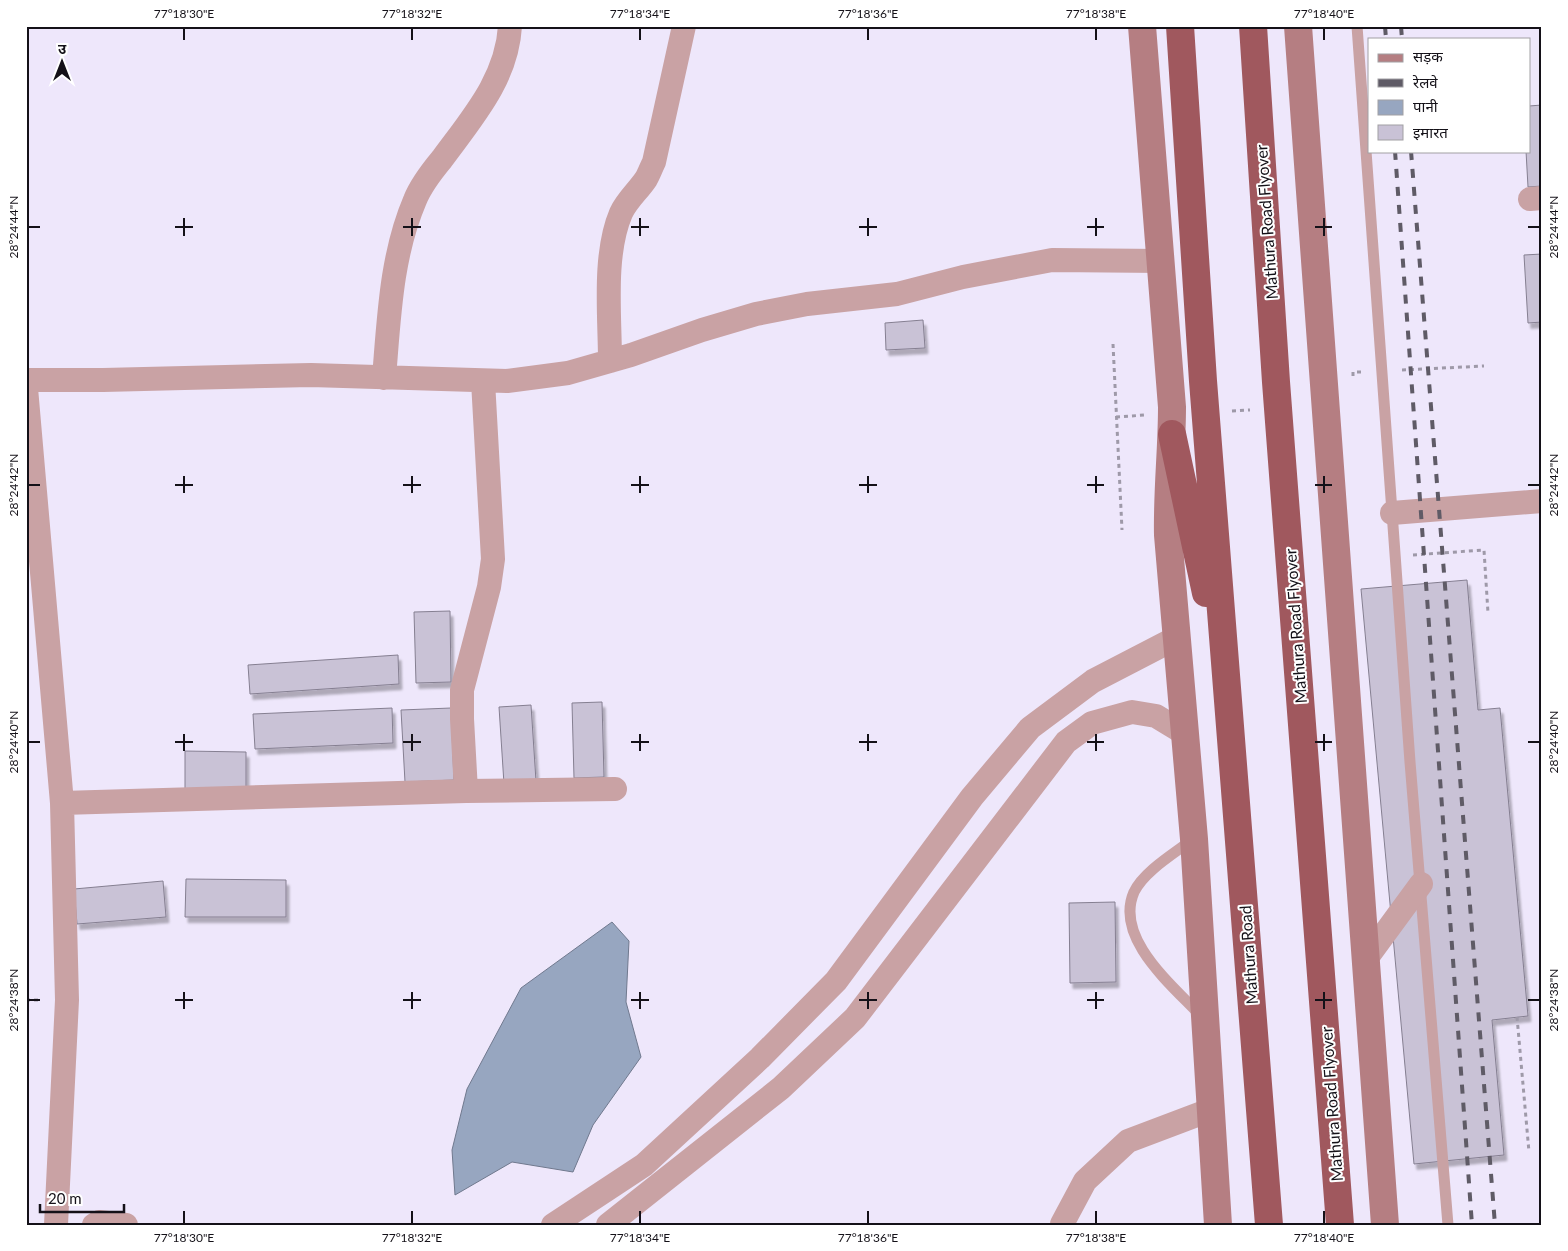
<svg xmlns="http://www.w3.org/2000/svg" width="1568" height="1251" font-family="Lato,'Noto Sans Devanagari',sans-serif">
<defs>
<filter id="shadow"><feDropShadow dx="3" dy="5.5" stdDeviation="1" flood-color="#0004"/></filter>
</defs>
<rect width="100%" height="100%" fill="#eee7fb"/>
<path fill="#97a6c0" stroke="#70798e" d="M 612,922 L 629,941 L 626,1002 L 641,1057 L 593,1125 L 573,1172 L 512,1162 L 455,1195 L 452,1150 L 467,1089 L 521,988 Z"/>
<path fill="#c9c2d6" stroke="#857f91" filter="url(#shadow)" d="M 1542,105 L 1542,186 L 1528,187 L 1526,151 L 1529,151 L 1529,106 Z
M 1542,254 L 1542,322 L 1528,323 L 1524,255 Z
M 923,320 L 925,348 L 886,350 L 885,323 Z
M 1467,580 L 1478,710 L 1500,708 L 1528,1016 L 1492,1020 L 1504,1155 L 1414,1164 L 1361,589 Z
M 450,611 L 451,682 L 416,683 L 414,612 Z
M 398,655 L 399,684 L 250,694 L 248,665 Z
M 602,702 L 604,777 L 574,778 L 572,703 Z
M 531,705 L 536,781 L 504,784 L 499,707 Z
M 392,708 L 393,743 L 255,749 L 253,714 Z
M 451,708 L 454,780 L 405,782 L 401,710 Z
M 185,751 L 246,752 L 246,791 L 185,791 Z
M 186,879 L 286,880 L 286,917 L 185,917 Z
M 163,881 L 166,917 L 77,924 L 74,889 Z
M 1115,902 L 1116,982 L 1070,983 L 1069,903 Z"/>
<g fill="none" stroke-linecap="round" stroke-linejoin="round">
<path stroke="#9e99a8" stroke-width="3" stroke-dasharray="4 4" stroke-linecap="butt" d="M 1113,344 L 1122,530
M 1402,370 L 1484,366
M 1353,376 L 1353,372 L 1363,372
M 1232,411 L 1250,410
M 1116,417 L 1145,415
M 1413,555 L 1484,550 L 1488,613
M 26,1000 L 41,1000
M 1517,1017 L 1529,1152"/>
<path stroke="#c9a2a4" stroke-width="11" d="M 1357,26 L 1410,762 L 1448,1225
M 1193,839 C 1175,853 1144,871 1134,892 C 1114,938 1172,985 1200,1015"/>
<path stroke="#c9a2a4" stroke-width="24" d="M 1530,199 L 1542,198
M 610,361 C 610,316 603,255 621,213 C 627,200 638,191 646,179 C 649,174 651,168 654,162 L 684,26
M 384,378 C 389,318 391,256 415,200 C 421,185 432,171 442,159 C 472,118 507,79 510,26
M 26,380 L 103,380 L 311,375 L 507,381 L 568,373 L 631,355 L 702,330 L 756,314 L 807,304 L 897,294 L 963,277 L 1052,260 L 1162,261
M 26,388 L 62,803 L 67,1000 L 56,1225
M 1392,513 L 1542,501
M 466,791 L 462,719 L 462,690 L 489,587 L 493,559 L 483,381
M 62,803 L 466,791 L 615,789
M 1366,959 L 1421,884
M 1062,1224 L 1085,1181 L 1128,1141 L 1210,1110
M 94,1225 L 99,1222 L 126,1225
M 553,1225 L 644,1165 L 760,1058 L 836,981 L 972,797 L 1030,728 L 1093,681 L 1176,638
M 608,1225 L 781,1088 L 855,1018 L 1066,742 L 1092,723 L 1132,712 L 1156,716 L 1184,733"/>
<path stroke="#b57e82" stroke-width="28" d="M 1142,26 L 1172,407 C 1172,450 1167,492 1168,535 L 1194,839 L 1218,1225
M 1298,26 L 1385,1225"/>
<path stroke="#a0585e" stroke-width="28" d="M 1180,26 L 1203,381 L 1269,1225
M 1253,26 L 1276,382 L 1340,1225
M 1172,434 L 1206,593"/>
<path stroke="#5f5b66" stroke-width="4" stroke-dasharray="9 9" stroke-linecap="butt" d="M 1385,26 L 1386,39
M 1401,26 L 1402,39
M 1395,151 L 1472,1225
M 1411,151 L 1495,1225"/>
</g>
<path fill="none" stroke="#141118" stroke-width="2" d="M 184,28 L 184,40M 412,28 L 412,40M 640,28 L 640,40M 868,28 L 868,40M 1096,28 L 1096,40M 1324,28 L 1324,40M 184,218 L 184,236M 412,218 L 412,236M 640,218 L 640,236M 868,218 L 868,236M 1096,218 L 1096,236M 1324,218 L 1324,236M 28,227 L 40,227M 175,227 L 193,227M 403,227 L 421,227M 631,227 L 649,227M 859,227 L 877,227M 1087,227 L 1104,227M 1315,227 L 1332,227M 1528,227 L 1540,227M 184,476 L 184,493M 412,476 L 412,493M 640,476 L 640,493M 868,476 L 868,493M 1096,476 L 1096,493M 1324,476 L 1324,493M 28,485 L 40,485M 175,485 L 193,485M 403,485 L 421,485M 631,485 L 649,485M 859,485 L 877,485M 1087,485 L 1104,485M 1315,485 L 1332,485M 1528,485 L 1540,485M 184,734 L 184,751M 412,734 L 412,751M 640,734 L 640,751M 868,734 L 868,751M 1096,734 L 1096,751M 1324,734 L 1324,751M 28,742 L 40,742M 175,742 L 193,742M 403,742 L 421,742M 631,742 L 649,742M 859,742 L 877,742M 1087,742 L 1104,742M 1315,742 L 1332,742M 1528,742 L 1540,742M 184,992 L 184,1009M 412,992 L 412,1009M 640,992 L 640,1009M 868,992 L 868,1009M 1096,992 L 1096,1009M 1324,992 L 1324,1009M 28,1000 L 40,1000M 175,1000 L 193,1000M 403,1000 L 421,1000M 631,1000 L 649,1000M 859,1000 L 877,1000M 1087,1000 L 1104,1000M 1315,1000 L 1332,1000M 1528,1000 L 1540,1000M 184,1211 L 184,1224M 412,1211 L 412,1224M 640,1211 L 640,1224M 868,1211 L 868,1224M 1096,1211 L 1096,1224M 1324,1211 L 1324,1224"/>
<g text-anchor="middle" dominant-baseline="central" stroke-width="4" stroke-linejoin="round" paint-order="stroke">
<g font-size="16" fill="#141118" stroke="#fff">
<text transform="translate(1266 222) rotate(-94)">Mathura Road Flyover</text>
<text transform="translate(1295 626) rotate(-94)">Mathura Road Flyover</text>
<text transform="translate(1248 955) rotate(-94)">Mathura Road</text>
<text transform="translate(1331 1104) rotate(-94)">Mathura Road Flyover</text>
</g>
</g>
<rect width="1568" height="1251" fill="none" stroke="#ffffff" stroke-width="55"/>
<rect x="1368" y="38" width="162" height="115" fill="#ffffff" stroke="#a1a0a3"/>
<rect x="1378" y="54" width="25" height="8" fill="#b57e82" stroke="#a1a0a3"/>
<text x="1413" y="62" font-size="15" fill="#141118">सड़क</text>
<rect x="1378" y="79" width="25" height="8" fill="#5f5b66" stroke="#a1a0a3"/>
<text x="1413" y="88" font-size="15" fill="#141118">रेलवे</text>
<rect x="1378" y="100" width="25" height="15" fill="#97a6c0" stroke="#a1a0a3"/>
<text x="1413" y="112" font-size="15" fill="#141118">पानी</text>
<rect x="1378" y="125" width="25" height="15" fill="#c9c2d6" stroke="#a1a0a3"/>
<text x="1413" y="138" font-size="15" fill="#141118">इमारत</text>
<g transform="translate(62 62)" stroke="#ffffff" stroke-width="4" paint-order="stroke">
<path d="M0-4L9 19L0 12L-9 19Z" fill="#141118"/>
<text y="-8" font-size="14" font-weight="bold" text-anchor="middle" fill="#141118">उ</text>
</g>
<path d="M40 1204v8h84v-8" fill="none" stroke="#141118" stroke-width="2.5"/>
<text x="48" y="1204" font-size="15" fill="#141118" stroke="#ffffff" stroke-width="4" paint-order="stroke">20 m</text>
<rect x="28" y="28" width="1512" height="1196" fill="none" stroke="#141118" stroke-width="2"/>
<g font-size="12" text-anchor="middle" fill="#141118">
<text x="184" y="18">77°18'30"E</text>
<text x="412" y="18">77°18'32"E</text>
<text x="640" y="18">77°18'34"E</text>
<text x="868" y="18">77°18'36"E</text>
<text x="1096" y="18">77°18'38"E</text>
<text x="1324" y="18">77°18'40"E</text>
<text transform="translate(14 227) rotate(-90)" y="4">28°24'44"N</text>
<text transform="translate(1554 227) rotate(-90)" y="4">28°24'44"N</text>
<text transform="translate(14 485) rotate(-90)" y="4">28°24'42"N</text>
<text transform="translate(1554 485) rotate(-90)" y="4">28°24'42"N</text>
<text transform="translate(14 742) rotate(-90)" y="4">28°24'40"N</text>
<text transform="translate(1554 742) rotate(-90)" y="4">28°24'40"N</text>
<text transform="translate(14 1000) rotate(-90)" y="4">28°24'38"N</text>
<text transform="translate(1554 1000) rotate(-90)" y="4">28°24'38"N</text>
<text x="184" y="1242">77°18'30"E</text>
<text x="412" y="1242">77°18'32"E</text>
<text x="640" y="1242">77°18'34"E</text>
<text x="868" y="1242">77°18'36"E</text>
<text x="1096" y="1242">77°18'38"E</text>
<text x="1324" y="1242">77°18'40"E</text>
</g>
</svg>
